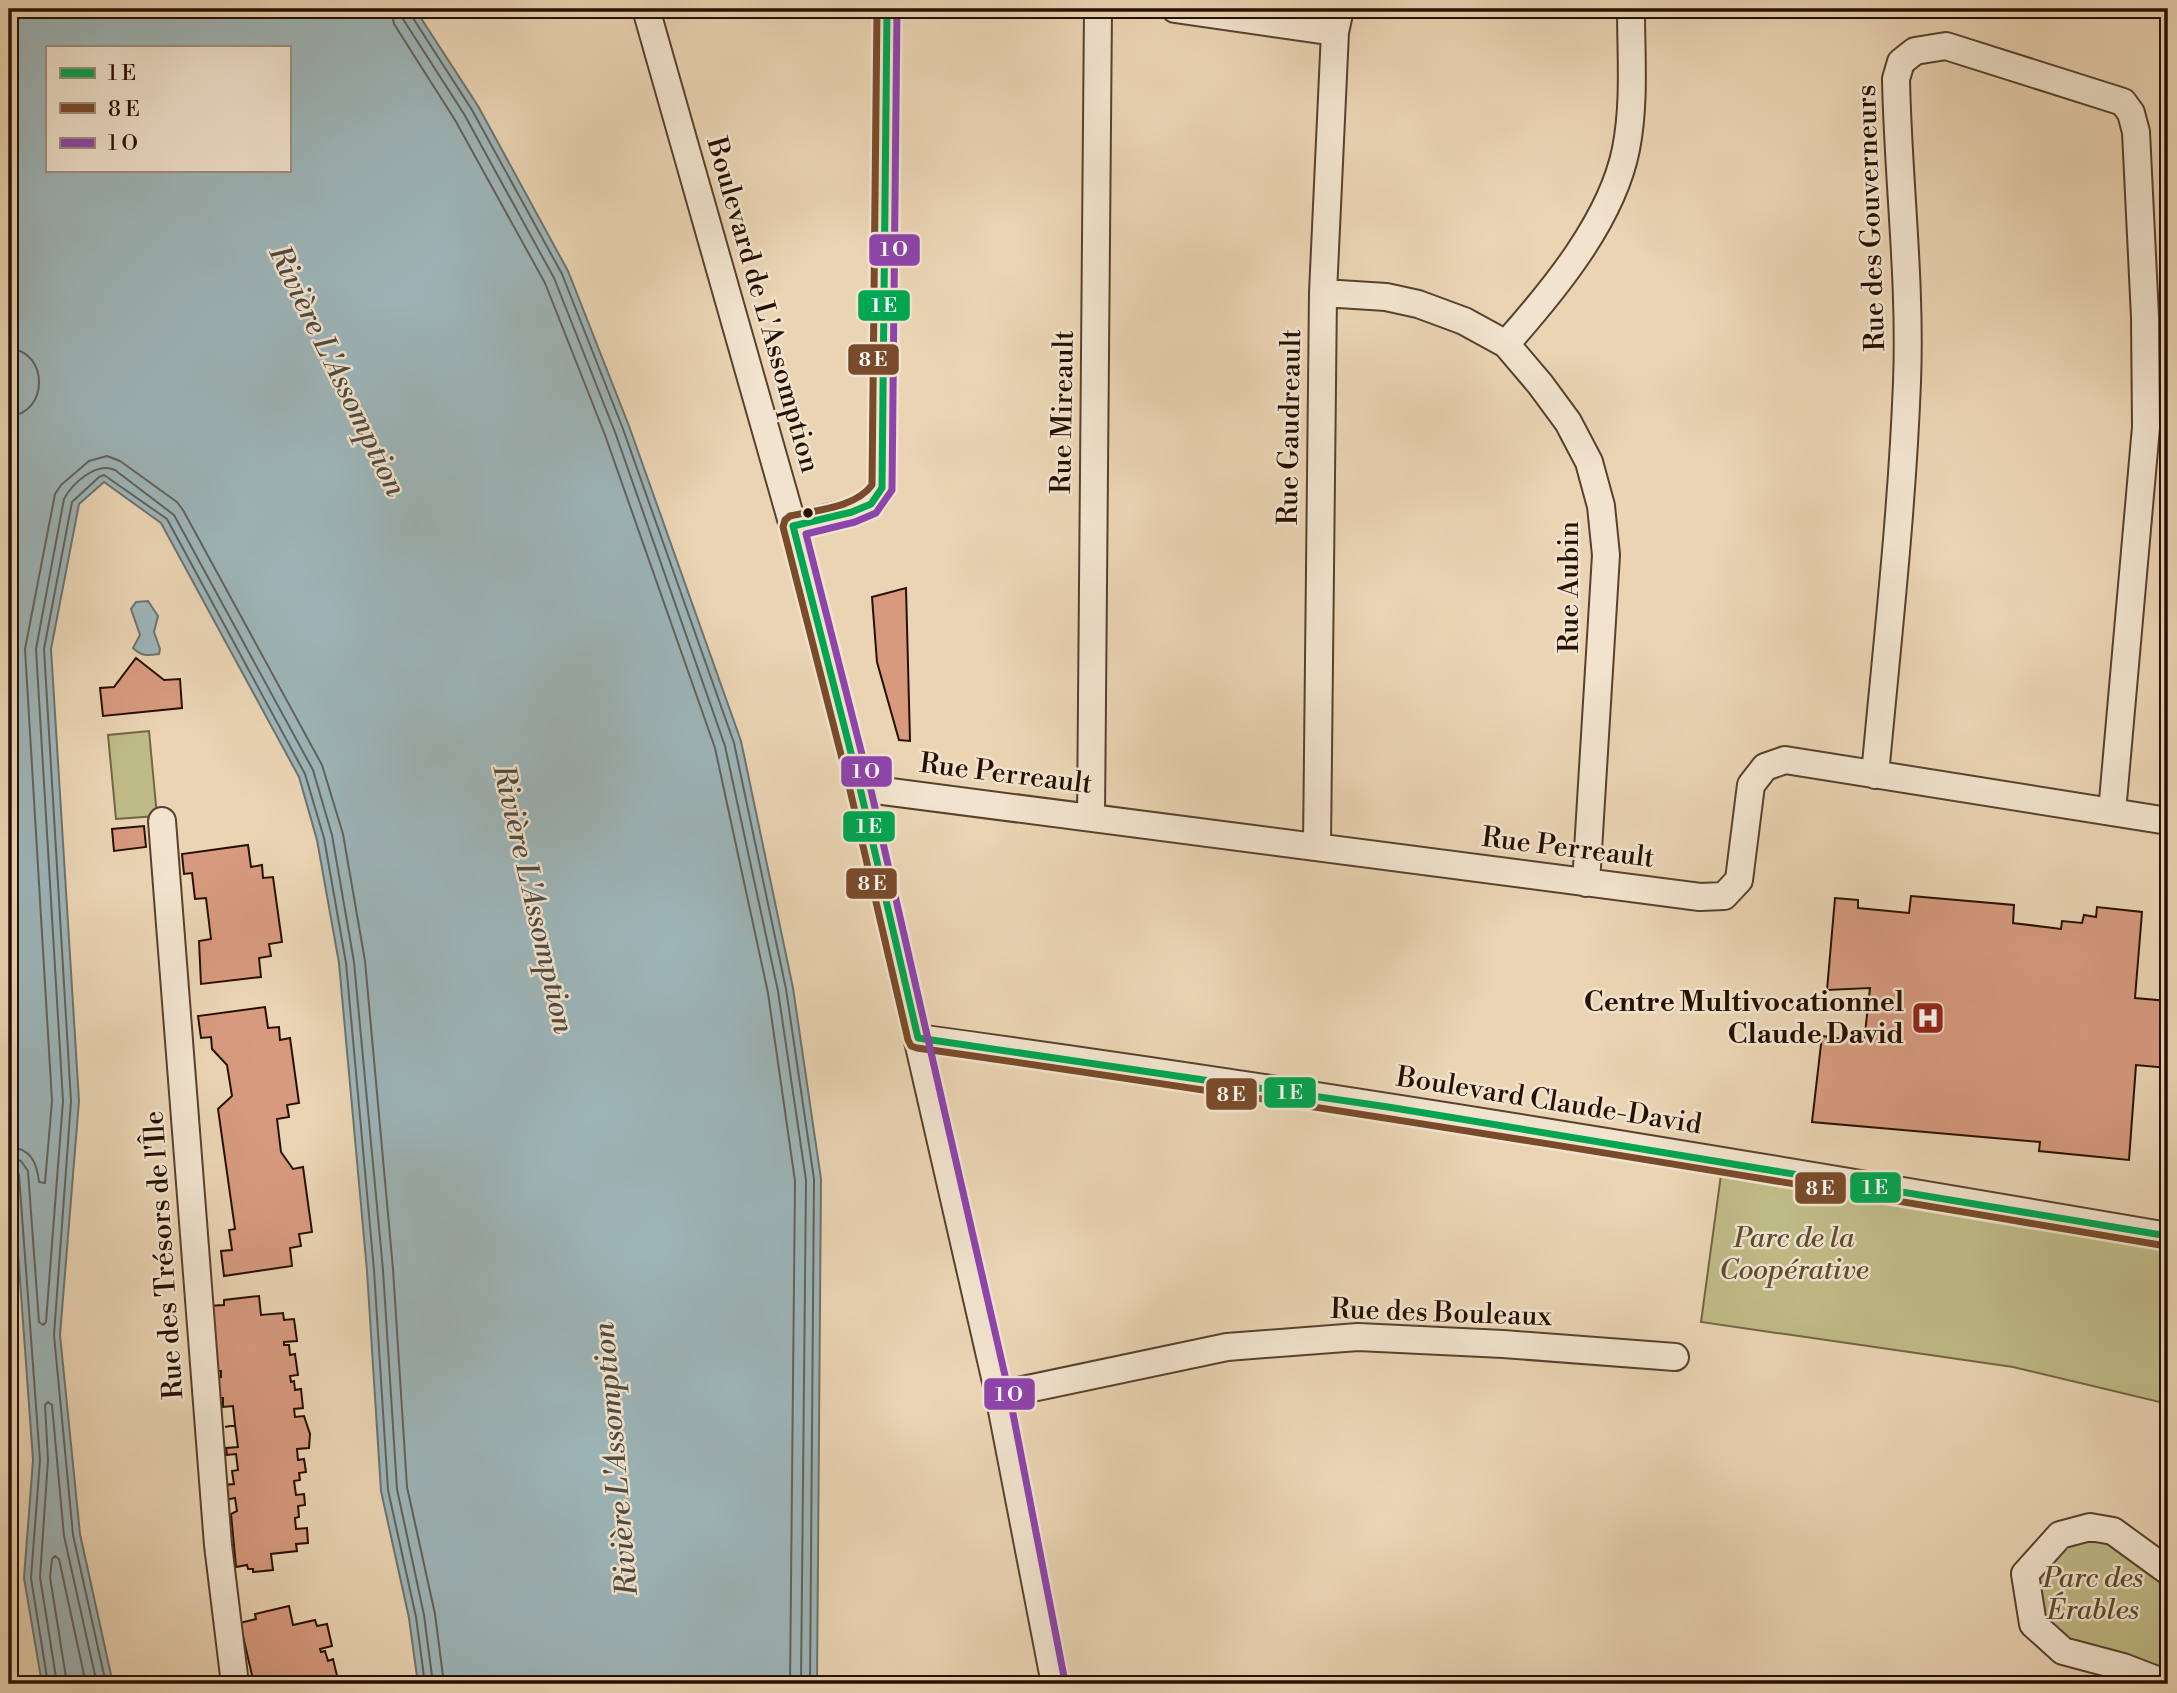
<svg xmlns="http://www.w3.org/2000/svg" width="2177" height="1693" font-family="'Libre Bodoni',serif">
<rect width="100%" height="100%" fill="#ead4b3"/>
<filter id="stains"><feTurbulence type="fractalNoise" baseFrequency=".00286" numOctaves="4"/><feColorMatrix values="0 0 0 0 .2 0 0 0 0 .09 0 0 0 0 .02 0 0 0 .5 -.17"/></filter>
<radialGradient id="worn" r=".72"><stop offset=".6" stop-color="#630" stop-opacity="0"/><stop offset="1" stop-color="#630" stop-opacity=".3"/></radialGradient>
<path fill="#bfbb87" stroke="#736644" stroke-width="2" d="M 149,731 L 157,816 L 116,819 L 108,735 Z
M 1723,1160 L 2168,1236 L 2168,1404 L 2013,1367 L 1701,1322 Z
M 2090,1527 L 2168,1571 L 2168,1684 L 2063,1651 L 2027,1594 L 2060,1535 Z"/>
<path fill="#9db5b8" stroke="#6e736e" stroke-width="2" fill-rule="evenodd" d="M 9,9 L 415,9 L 478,106 L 568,271 L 629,426 L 741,741 L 793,988 L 821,1179 L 817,1684 L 418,1684 L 409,1618 L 381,1491 L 367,1271 L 339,963 L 317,840 L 299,777 L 161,523 L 104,482 L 79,504 L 51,649 L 79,1101 L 60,1335 L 80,1534 L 113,1684 L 42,1684 L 24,1578 L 33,1460 L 9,1128 L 9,403 L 13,383 L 9,358 ZM 47,47 L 289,47 L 289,170 L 47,170 Z
M 148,601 L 158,616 L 154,632 L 160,649 L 159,654 C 147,656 141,656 133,648 L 140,635 L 131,609 L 136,602 Z"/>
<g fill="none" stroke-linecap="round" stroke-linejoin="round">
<path stroke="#62625c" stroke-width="2" d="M 391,9 L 394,24 L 455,120 L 545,283 L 605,435 L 715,748 L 768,993 L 795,1181 L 790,1684
M 401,9 L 403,19 L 464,114 L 554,278 L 615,432 L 725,746 L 778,991 L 806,1180 L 801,1684
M 410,9 L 411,15 L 472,110 L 562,274 L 623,429 L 734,743 L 786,989 L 814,1179 L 810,1684
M 9,349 C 49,350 49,414 9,416
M 9,1147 C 31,1148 37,1163 39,1182 L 45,1183 L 52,1101 L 25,649 L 55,494 L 61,485 L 89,461 L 107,456 L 120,461 L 177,502 L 183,510 L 322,765 L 343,834 L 365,961 L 393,1269 L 407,1487 L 435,1614 L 444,1684
M 9,1158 L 21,1161 L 28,1171 L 39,1322 L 43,1325 L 46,1322 L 63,1101 L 36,649 L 64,499 C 72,484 96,461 115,470 L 174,515 L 313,770 L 332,835 L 354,962 L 383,1270 L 397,1489 L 424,1615 L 433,1684
M 9,1167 L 16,1168 L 19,1175 L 40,1460 L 31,1578 L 48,1684
M 57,1684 L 40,1577 L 48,1460 L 45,1405 L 48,1402 L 52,1405 L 64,1536 L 97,1684
M 67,1684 L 50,1577 L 52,1559 L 55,1556 L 59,1559 L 86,1684
M 106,1684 L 73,1535 L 54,1335 L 71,1101 L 44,649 L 72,502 L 99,477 L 104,475 L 167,519 L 305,774 L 324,838 L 346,963 L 374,1270 L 388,1490 L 416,1617 L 425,1684"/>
</g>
<path fill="#d79a7f" stroke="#271000" stroke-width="2" d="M 906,588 L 910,741 L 899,740 L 877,662 L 872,597 Z
M 136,658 L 164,680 L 180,679 L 182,708 L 103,716 L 100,688 L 114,687 Z
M 144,826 L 146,847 L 114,851 L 112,829 Z
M 248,845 L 251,867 L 262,865 L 263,878 L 273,877 L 282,942 L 269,944 L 271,956 L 259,958 L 261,977 L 201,984 L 199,941 L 211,939 L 206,898 L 195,899 L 192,873 L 184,874 L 182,854 Z
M 1911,896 L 2014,905 L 2013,923 L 2061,929 L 2062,921 L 2082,923 L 2084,915 L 2096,917 L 2097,907 L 2142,912 L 2135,998 L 2168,1001 L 2168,1068 L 2136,1065 L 2129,1160 L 2039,1151 L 2040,1142 L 1812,1122 L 1822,1036 L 1864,1042 L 1870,988 L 1827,990 L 1835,898 L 1858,900 L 1858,908 L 1909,913 Z
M 265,1007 L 268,1028 L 279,1027 L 280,1040 L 290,1038 L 299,1103 L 287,1105 L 289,1117 L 277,1119 L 281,1152 L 293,1169 L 303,1167 L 312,1232 L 299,1234 L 301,1246 L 290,1248 L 292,1266 L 224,1276 L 221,1251 L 232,1250 L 229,1230 L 235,1229 L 218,1109 L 232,1096 L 227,1065 L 212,1049 L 211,1037 L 201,1038 L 198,1016 Z
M 259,1296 L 261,1315 L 283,1313 L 284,1320 L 294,1319 L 297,1341 L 284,1342 L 284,1345 L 289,1345 L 290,1355 L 295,1354 L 298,1375 L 290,1376 L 291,1382 L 294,1381 L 295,1390 L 301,1389 L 303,1408 L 294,1409 L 295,1417 L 304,1416 L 310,1434 L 309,1448 L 297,1449 L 298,1460 L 304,1459 L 306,1472 L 299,1473 L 300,1480 L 294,1481 L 296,1495 L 304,1494 L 305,1505 L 298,1506 L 299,1517 L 295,1518 L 296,1529 L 307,1528 L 308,1543 L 296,1544 L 297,1551 L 271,1554 L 273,1570 L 253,1572 L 253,1569 L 248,1569 L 247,1565 L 236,1567 L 231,1514 L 237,1511 L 235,1498 L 225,1500 L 223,1485 L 234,1484 L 232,1471 L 238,1470 L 236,1454 L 227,1455 L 226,1448 L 238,1447 L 235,1425 L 225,1427 L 235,1425 L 233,1406 L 223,1407 L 223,1398 L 213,1398 L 210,1378 L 221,1377 L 221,1371 L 214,1371 L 208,1306 L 224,1305 L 224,1300 Z
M 289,1606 L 293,1625 L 315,1620 L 317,1626 L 327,1624 L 332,1646 L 320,1649 L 321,1652 L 325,1651 L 328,1661 L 333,1659 L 338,1680 L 330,1682 L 331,1684 L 254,1684 L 240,1623 L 256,1619 L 255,1614 Z"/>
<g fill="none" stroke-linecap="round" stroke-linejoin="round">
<defs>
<path id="minor" d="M 646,9 L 793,526 L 860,788 L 999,1395 L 1055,1684
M 1175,9 L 1335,32
M 1323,293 L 1386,297 L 1418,304 L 1464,321 L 1506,344 L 1540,384 L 1568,422 L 1589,462 L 1601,506 L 1606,555 L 1586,883
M 1506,344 C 1553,291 1612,220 1626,149 C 1635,103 1631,55 1631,9
M 793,526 L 852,512 L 871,504 L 882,488 L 887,9
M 1875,775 C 1887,644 1902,513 1907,382 C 1911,281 1898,180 1896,79 L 1901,62 L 1915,51 L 1946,46 L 2123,102 L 2131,113 L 2136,132 L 2145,317 L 2146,427 L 2112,812
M 860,788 L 1700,897 L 1724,896 L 1739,880 L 1751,785 L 1765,767 L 1785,760 L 2168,821
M 1091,816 L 1098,9
M 162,821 L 218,1545 L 235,1684
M 1317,846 L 1323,293 L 1335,32 L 1340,9
M 918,1038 C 1336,1095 1752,1165 2168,1236
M 999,1395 L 1227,1347 L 1358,1337 L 1503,1344 L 1675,1357
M 2167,1684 L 2123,1667 L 2063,1651 L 2033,1624 L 2025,1574 L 2060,1535 L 2090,1527 L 2113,1531 L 2168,1571"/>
</defs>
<use href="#minor" stroke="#58412d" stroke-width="30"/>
<use href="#minor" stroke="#f1e3ce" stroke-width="26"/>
<defs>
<path id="bus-1" d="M 887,9 L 882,488 L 871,504 L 852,512 L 793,526 L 860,788 L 918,1038 L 1388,1107 L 2168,1236"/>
<path id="bus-2" d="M 877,9 L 872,485 C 855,508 816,510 790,516 L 785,520 L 783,527 L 850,790 L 908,1040 L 911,1046 L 917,1048 C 1334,1107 1750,1176 2166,1246"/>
<path id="bus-3" d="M 897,9 L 892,490 L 876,513 L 855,522 L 806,534 L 870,786 L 1009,1393 L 1065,1682"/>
</defs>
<use href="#bus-1" stroke="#f1e3ce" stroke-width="12"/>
<use href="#bus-2" stroke="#f1e3ce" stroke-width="12"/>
<use href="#bus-3" stroke="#f1e3ce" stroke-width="12"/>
<use href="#bus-1" stroke="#00a651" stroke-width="7"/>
<use href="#bus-2" stroke="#7a4b2a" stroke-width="7"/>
<use href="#bus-3" stroke="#8e44ad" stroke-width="7"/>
</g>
<defs>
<symbol id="hospital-square" viewBox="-11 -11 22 22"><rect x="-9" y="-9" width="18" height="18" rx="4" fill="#8f2418" stroke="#f1e3ce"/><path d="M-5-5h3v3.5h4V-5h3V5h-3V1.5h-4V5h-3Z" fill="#fff"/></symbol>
</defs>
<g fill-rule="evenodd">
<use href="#hospital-square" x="1909" y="999" width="38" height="38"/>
</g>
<circle fill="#271000" stroke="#f1e3ce" stroke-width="2.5" cx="808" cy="513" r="6"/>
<g text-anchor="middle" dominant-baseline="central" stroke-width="5" stroke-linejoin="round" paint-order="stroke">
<g font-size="28" fill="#271000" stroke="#f1e3ce">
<text transform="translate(1871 218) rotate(-92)">Rue des Gouverneurs</text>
<text transform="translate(763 305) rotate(74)">Boulevard de L'Assomption</text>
<text transform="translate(1063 412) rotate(-89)">Rue Mireault</text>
<text transform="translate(1290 427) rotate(-89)">Rue Gaudreault</text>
<text transform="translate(1569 587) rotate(-90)">Rue Aubin</text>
<text transform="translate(1006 774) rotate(7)">Rue Perreault</text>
<text transform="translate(1568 848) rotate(7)">Rue Perreault</text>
<text transform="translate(1549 1101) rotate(9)">Boulevard Claude-David</text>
<text transform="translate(164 1255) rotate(-94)">Rue des Trésors de l'Île</text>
<text transform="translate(1441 1313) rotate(2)">Rue des Bouleaux</text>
</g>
<g font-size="28" font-weight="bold" fill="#271000" stroke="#f1e3ce" text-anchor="end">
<text x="1904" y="1002">Centre Multivocationnel<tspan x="1904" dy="32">Claude David</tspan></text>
</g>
<g font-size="28" font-style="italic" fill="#5c4c2f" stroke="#f1e3ce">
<text x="1794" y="1238">Parc de la<tspan x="1794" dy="32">Coopérative</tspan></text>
<text x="2093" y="1578">Parc des<tspan x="2093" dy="32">Érables</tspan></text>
</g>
<g font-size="30" font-style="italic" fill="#504a40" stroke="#f1e3ce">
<text transform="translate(337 371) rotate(64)">Rivière L'Assomption</text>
<text transform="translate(533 899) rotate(77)">Rivière L'Assomption</text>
<text transform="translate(616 1459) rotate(-95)">Rivière L'Assomption</text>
</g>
</g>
<g stroke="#f1e3ce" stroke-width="2.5">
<rect x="868" y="233" width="53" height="34" rx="7" fill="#8e44ad"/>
<rect x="857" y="289" width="54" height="33" rx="7" fill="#00a651"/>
<rect x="847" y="343" width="53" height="33" rx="7" fill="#7a4b2a"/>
<rect x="840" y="755" width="53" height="33" rx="7" fill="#8e44ad"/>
<rect x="842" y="810" width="54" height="33" rx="7" fill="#00a651"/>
<rect x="845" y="867" width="53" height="33" rx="7" fill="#7a4b2a"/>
<rect x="1263" y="1076" width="54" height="33" rx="7" fill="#00a651"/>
<rect x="1205" y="1077" width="53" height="34" rx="7" fill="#7a4b2a"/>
<rect x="1849" y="1171" width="53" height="33" rx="7" fill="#00a651"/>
<rect x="1794" y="1171" width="53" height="34" rx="7" fill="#7a4b2a"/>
<rect x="983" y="1377" width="53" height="34" rx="7" fill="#8e44ad"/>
</g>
<g font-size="19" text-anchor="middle" font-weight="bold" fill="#fff">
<text x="894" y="256">1 O</text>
<text x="884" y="312">1 E</text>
<text x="873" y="366">8 E</text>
<text x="866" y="778">1 O</text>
<text x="869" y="833">1 E</text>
<text x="872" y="890">8 E</text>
<text x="1290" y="1099">1 E</text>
<text x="1231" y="1101">8 E</text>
<text x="1875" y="1194">1 E</text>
<text x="1820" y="1195">8 E</text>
<text x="1009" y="1401">1 O</text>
</g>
<rect width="2177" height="1693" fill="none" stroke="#ead4b3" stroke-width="35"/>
<rect x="10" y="10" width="2156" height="1672" fill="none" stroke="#271000" stroke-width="3.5"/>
<rect x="18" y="18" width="2142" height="1658" fill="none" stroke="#271000" stroke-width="2"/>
<rect x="46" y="46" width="245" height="126" fill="#f1e3ce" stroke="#a08f7c" stroke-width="2"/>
<rect x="60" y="68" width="35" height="10" fill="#00a651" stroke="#a08f7c" stroke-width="2"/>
<text x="108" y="80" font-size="21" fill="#271000">1 E</text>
<rect x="60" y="103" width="35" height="10" fill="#7a4b2a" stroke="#a08f7c" stroke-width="2"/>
<text x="108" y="116" font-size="21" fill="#271000">8 E</text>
<rect x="60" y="138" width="35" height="10" fill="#8e44ad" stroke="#a08f7c" stroke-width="2"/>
<text x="108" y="150" font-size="21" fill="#271000">1 O</text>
<rect width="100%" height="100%" filter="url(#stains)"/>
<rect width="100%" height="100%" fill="url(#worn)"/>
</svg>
